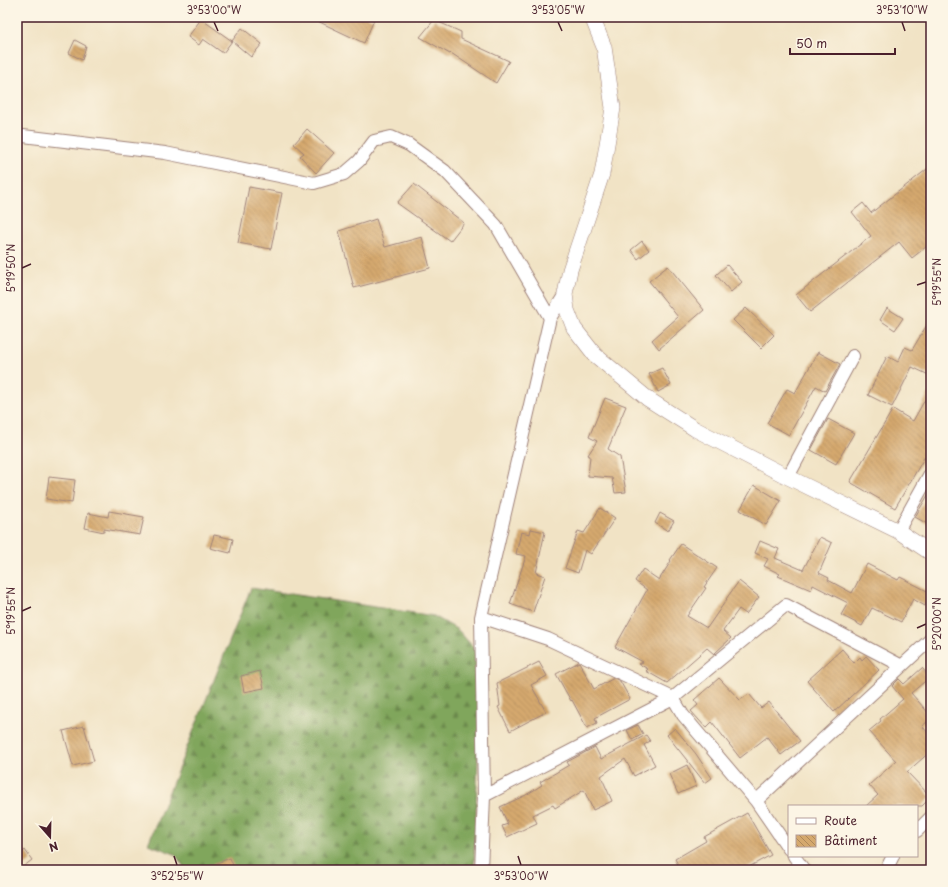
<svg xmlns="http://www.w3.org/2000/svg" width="948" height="887" font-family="'Playpen Sans',sans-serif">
<defs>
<pattern id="forest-firs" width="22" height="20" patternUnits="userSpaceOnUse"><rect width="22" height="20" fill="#80a65c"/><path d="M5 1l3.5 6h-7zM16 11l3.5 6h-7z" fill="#6b874c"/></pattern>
<pattern id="building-back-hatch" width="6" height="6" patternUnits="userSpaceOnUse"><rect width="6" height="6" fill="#d5a96e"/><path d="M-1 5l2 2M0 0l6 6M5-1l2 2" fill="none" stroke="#af895b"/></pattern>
</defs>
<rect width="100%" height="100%" fill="#fcf5e5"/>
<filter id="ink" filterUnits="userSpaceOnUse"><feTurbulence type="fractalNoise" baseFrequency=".025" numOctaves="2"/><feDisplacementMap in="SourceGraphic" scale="8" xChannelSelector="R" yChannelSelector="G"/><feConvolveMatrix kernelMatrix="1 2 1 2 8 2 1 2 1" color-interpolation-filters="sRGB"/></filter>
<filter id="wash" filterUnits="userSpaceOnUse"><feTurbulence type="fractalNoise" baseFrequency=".012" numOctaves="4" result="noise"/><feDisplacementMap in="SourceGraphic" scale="16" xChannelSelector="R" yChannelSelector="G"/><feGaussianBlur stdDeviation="0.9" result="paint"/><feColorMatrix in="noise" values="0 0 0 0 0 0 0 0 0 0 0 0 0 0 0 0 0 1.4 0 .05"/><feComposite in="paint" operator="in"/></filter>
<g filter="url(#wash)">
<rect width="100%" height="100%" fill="#f1e3c5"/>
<path fill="url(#forest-firs)" stroke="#656244" d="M 251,588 L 434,616 L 458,630 L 474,648 L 481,670 L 474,870 L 186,870 L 175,854 L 148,844 Z"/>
<g id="blocks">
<path fill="url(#building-back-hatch)" d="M 309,17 L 367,17 L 374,20 L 364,43 Z
M 201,19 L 232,41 L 223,53 L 203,39 L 199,45 L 188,37 Z
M 434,20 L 461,32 L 461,39 L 509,61 L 496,83 L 451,53 L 450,54 L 420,37 Z
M 242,28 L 262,44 L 251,57 L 232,41 Z
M 75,40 L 86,46 L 82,60 L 69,53 Z
M 307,129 L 334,153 L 316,173 L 300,156 L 304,153 L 294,144 Z
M 931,166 L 931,243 L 912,258 L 899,242 L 810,312 L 796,295 L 871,236 L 852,212 L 863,203 L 871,213 Z
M 414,184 L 464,223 L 450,241 L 397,203 Z
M 249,187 L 282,193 L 271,249 L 238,243 Z
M 376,219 L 385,247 L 422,237 L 430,268 L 354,288 L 346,257 L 339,231 Z
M 642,241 L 649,250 L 638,259 L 631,250 Z
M 727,265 L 742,282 L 731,292 L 716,275 Z
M 668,266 L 704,310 L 659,349 L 652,340 L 678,317 L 649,281 Z
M 746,308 L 774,335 L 761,348 L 733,320 Z
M 887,308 L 903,318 L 895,330 L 880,320 Z
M 931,318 L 931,376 L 912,367 L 892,407 L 868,395 L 887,356 L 898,362 L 905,347 L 912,350 Z
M 818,352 L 840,364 L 825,391 L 816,386 L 789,435 L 767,423 L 787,389 L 795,393 Z
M 662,368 L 671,385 L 658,392 L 649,374 Z
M 931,389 L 931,446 L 895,508 L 850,482 L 893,409 L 913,421 Z
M 605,398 L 626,406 L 608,449 L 620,457 L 626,492 L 615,493 L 612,478 L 588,476 L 590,456 L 588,455 L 597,441 L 589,437 Z
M 828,419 L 854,433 L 836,464 L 811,450 Z
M 49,477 L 75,480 L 72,503 L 46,499 Z
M 754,485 L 781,501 L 766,525 L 740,510 Z
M 931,490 L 931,526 L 915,517 Z
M 600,508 L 615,518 L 591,554 L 585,550 L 578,573 L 565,568 L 578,531 L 584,533 Z
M 109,511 L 144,517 L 140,535 L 104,529 L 104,532 L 85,528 L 88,513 L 108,517 Z
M 660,513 L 674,521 L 668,531 L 655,523 Z
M 531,529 L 545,532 L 536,573 L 545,576 L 533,612 L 510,604 L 526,556 L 516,554 L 521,532 L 530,534 Z
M 214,535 L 233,539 L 230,553 L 210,548 Z
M 820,537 L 832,543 L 819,573 L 829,578 L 828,580 L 852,593 L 867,564 L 898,580 L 900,577 L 931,593 L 925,606 L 913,599 L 901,622 L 872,608 L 862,626 L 841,615 L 848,603 L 813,585 L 811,590 L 778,576 L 780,574 L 764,566 L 768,559 L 755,553 L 760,541 L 779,549 L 775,558 L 803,570 Z
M 681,544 L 717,568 L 704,587 L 706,588 L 687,616 L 707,628 L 727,599 L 726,599 L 739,581 L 759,597 L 746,614 L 739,609 L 723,631 L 731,638 L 714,654 L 707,648 L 667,683 L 646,671 L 648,669 L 639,664 L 643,662 L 615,647 L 647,590 L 635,581 L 643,569 L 659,580 L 671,561 L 670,560 Z
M 842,649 L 854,663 L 860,657 L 862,660 L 866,656 L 879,670 L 834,712 L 807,681 Z
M 539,662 L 547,676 L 531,685 L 546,712 L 510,731 L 498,707 L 500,706 L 497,683 Z
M 579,662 L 594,689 L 614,678 L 620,681 L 630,699 L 595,718 L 597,723 L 587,728 L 572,700 L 571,701 L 556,674 Z
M 922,668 L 930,677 L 911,693 L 931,716 L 931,719 L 922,726 L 931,736 L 931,751 L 907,772 L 931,797 L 922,806 L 866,806 L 878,795 L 869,785 L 896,761 L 869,731 L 881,721 L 880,719 L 903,699 L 892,686 L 899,679 L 904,684 Z
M 260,671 L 264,688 L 244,692 L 241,676 Z
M 719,678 L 740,700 L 749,694 L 761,708 L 769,702 L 800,741 L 781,755 L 767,737 L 740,758 L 712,722 L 706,728 L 691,711 L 698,705 L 694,700 Z
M 638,725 L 643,734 L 632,740 L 627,730 Z
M 84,726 L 94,761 L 73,766 L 63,731 Z
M 675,728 L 696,754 L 712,778 L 705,783 L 667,735 Z
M 646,735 L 650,741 L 644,745 L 655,765 L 634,776 L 625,759 L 601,776 L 612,801 L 593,810 L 584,790 L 555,808 L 553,805 L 533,815 L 537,823 L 507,837 L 502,826 L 508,824 L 500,807 L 526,795 L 542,785 L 540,782 L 569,765 L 567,762 L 595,747 L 601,759 Z
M 687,765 L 696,786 L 678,794 L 669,774 Z
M 747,813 L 771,855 L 743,870 L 681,870 L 675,859 L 706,841 L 704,837 Z
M 25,850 L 32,860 L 19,870 L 17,870 L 17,857 Z
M 230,858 L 235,870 L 202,870 L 201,869 Z"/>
</g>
</g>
<g filter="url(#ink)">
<use href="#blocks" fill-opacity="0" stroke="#9e8178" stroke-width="1"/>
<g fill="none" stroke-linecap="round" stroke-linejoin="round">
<defs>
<path id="minor" d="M 23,136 L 165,153 L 314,183 L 344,174 L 359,161 L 374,141 L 391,137 L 409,145 L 445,171 L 496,225 L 550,318
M 788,477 L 853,356
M 898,531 L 931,472
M 481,617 L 548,639 L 673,698 L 683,715 L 756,801 L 789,849
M 484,796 L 673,698 L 786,605 L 902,666
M 756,801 L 931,639
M 917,831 L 931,817
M 794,856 L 804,870
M 481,870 L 484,796 L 481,617 L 550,318 L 565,294
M 886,870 L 893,856"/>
<path id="tertiary" d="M 592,17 L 604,47 L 613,108 L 602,174 L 570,270 L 565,294 L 567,310 L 574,328 L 595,355 L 648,399 L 695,429 L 788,477 L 898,531 L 931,553"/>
</defs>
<use href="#minor" stroke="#9e8178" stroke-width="14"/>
<use href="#tertiary" stroke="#9e8178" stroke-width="16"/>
<use href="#minor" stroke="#fff" stroke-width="12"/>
<use href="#tertiary" stroke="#fff" stroke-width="15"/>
</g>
</g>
<path fill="none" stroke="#4a1f2b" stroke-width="1.5" d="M 214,22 L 218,31M 558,22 L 562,31M 902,22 L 905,31M 22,268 L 31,264M 917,285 L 926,282M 22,611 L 31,607M 917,628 L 926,624M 174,856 L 177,865M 518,856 L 521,865"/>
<rect width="948" height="887" fill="none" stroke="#fcf5e5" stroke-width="44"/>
<rect x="788" y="805" width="130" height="52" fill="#fcf5e5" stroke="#b59f9b"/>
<rect x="796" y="818" width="20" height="6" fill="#ffffff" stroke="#b59f9b"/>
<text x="824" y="825" font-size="12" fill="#4a1f2b">Route</text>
<rect x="796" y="835" width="20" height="12" fill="url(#building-back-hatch)" stroke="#b59f9b"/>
<text x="824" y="845" font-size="12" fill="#4a1f2b">Bâtiment</text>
<g transform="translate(50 837) rotate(160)" stroke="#fcf5e5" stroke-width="3" paint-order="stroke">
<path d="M0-3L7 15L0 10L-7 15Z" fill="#4a1f2b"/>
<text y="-6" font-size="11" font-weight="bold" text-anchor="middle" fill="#4a1f2b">N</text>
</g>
<path d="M790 48v6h105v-6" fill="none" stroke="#4a1f2b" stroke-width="2"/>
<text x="796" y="48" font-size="12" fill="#4a1f2b" stroke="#fcf5e5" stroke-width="3" paint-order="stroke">50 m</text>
<rect x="22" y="22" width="904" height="843" fill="none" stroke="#4a1f2b" stroke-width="1.5"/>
<g font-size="10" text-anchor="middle" fill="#4a1f2b">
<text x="214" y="14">3°53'00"W</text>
<text x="558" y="14">3°53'05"W</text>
<text x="902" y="14">3°53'10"W</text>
<text transform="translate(11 268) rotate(-90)" y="4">5°19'50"N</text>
<text transform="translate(937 282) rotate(-90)" y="4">5°19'55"N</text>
<text transform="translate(11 611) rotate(-90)" y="4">5°19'55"N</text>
<text transform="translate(937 624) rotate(-90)" y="4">5°20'00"N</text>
<text x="177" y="880">3°52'55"W</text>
<text x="521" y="880">3°53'00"W</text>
</g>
</svg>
